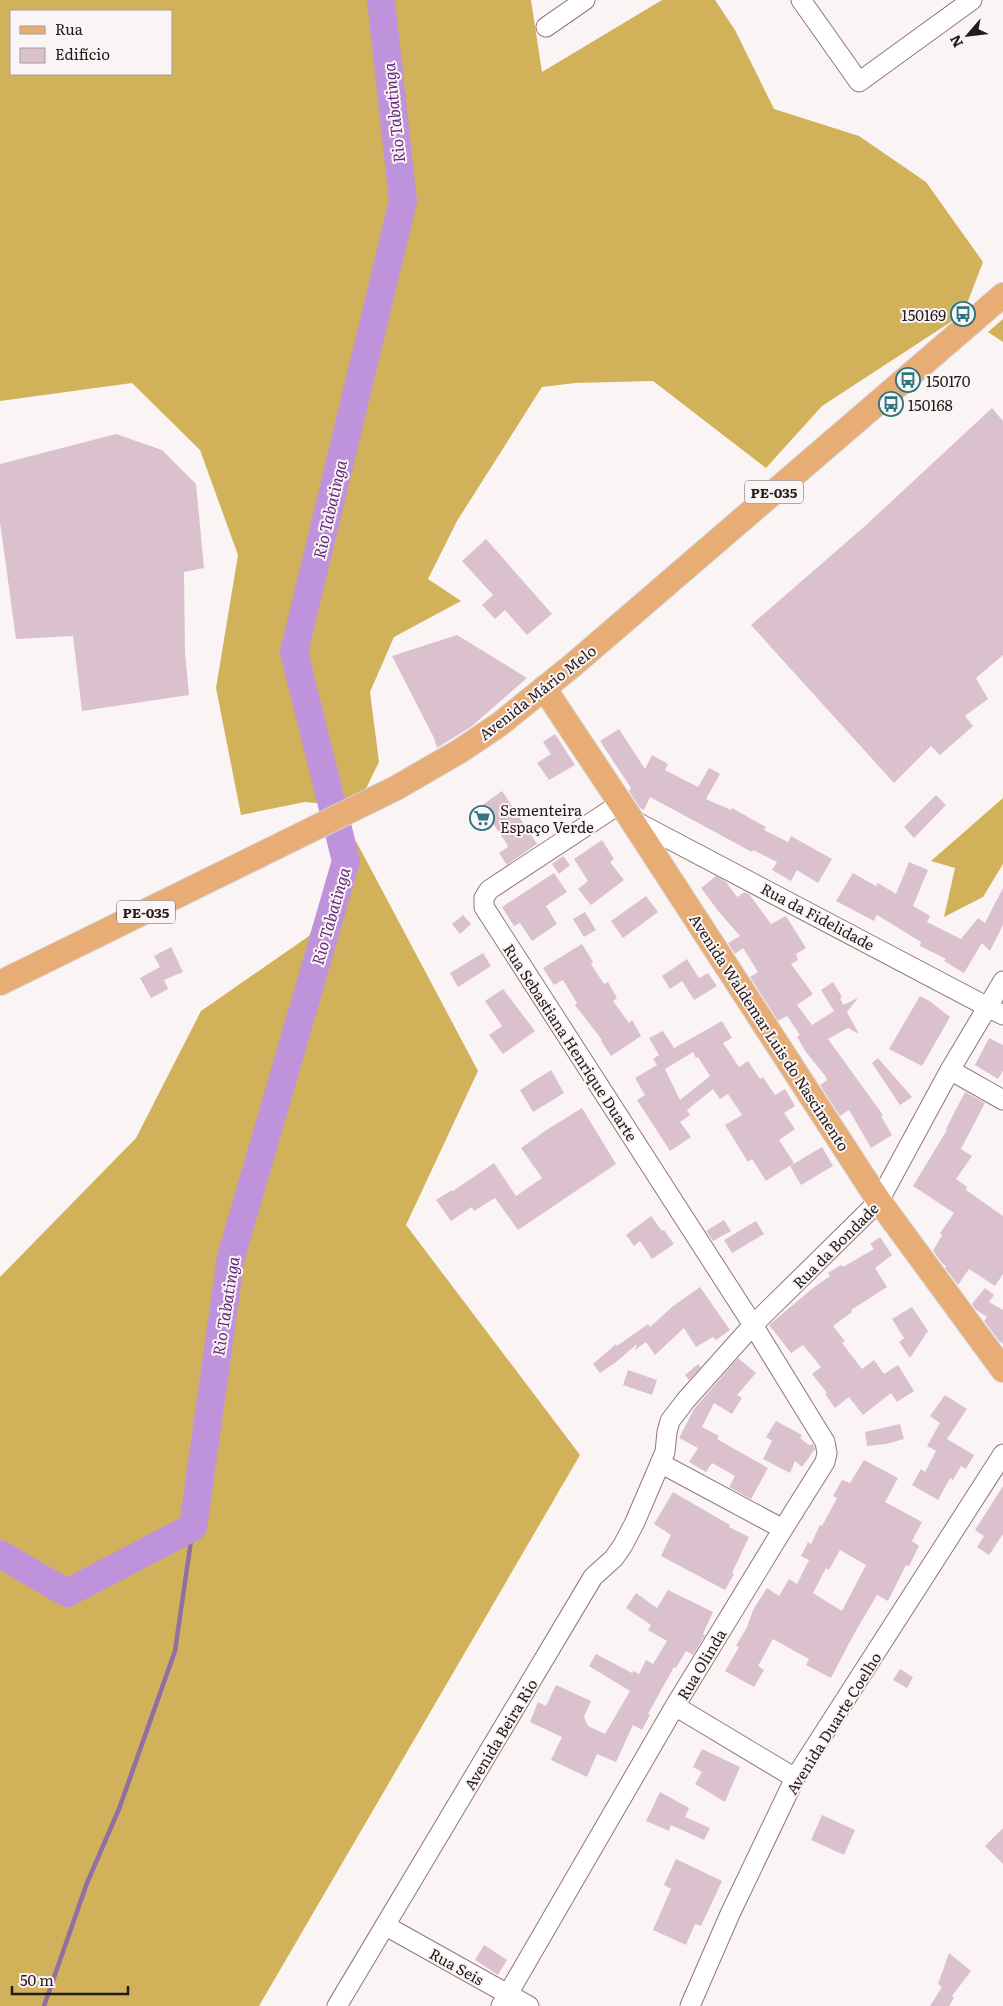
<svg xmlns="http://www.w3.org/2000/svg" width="1003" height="2006" font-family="Literata,serif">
<rect width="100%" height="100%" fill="#fbf4f4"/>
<path fill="#d1b25b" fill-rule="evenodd" d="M 0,0 L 531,0 L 542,72 L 662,0 L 715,0 L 735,30 L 774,109 L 859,136 L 926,182 L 983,262 L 963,314 L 822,406 L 766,468 L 653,381 L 575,383 L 542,387 L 457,521 L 428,579 L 461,601 L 394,637 L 370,692 L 379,762 L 357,807 L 305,802 L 241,815 L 216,688 L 238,555 L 200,450 L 132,383 L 0,401 ZM 11,11 L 171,11 L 171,74 L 11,74 Z
M 1003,319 L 1003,342 L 988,332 Z
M 1003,798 L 1003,864 L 983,897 L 944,917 L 955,868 L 931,861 Z
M 356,841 L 478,1071 L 406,1225 L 580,1455 L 259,2006 L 0,2006 L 0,1277 L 136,1138 L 201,1011 L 309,936 Z"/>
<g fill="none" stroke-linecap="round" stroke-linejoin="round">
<path stroke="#906fa2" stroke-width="4.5" d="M 44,2006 L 87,1883 L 119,1809 L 175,1651 L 193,1527"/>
<path stroke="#bf93dc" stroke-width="28" d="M 0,1554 L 67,1593 L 193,1527 L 231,1257 L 346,861 L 294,652 L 403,201 L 381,0"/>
</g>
<path fill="#dbc1ce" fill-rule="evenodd" d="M 992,408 L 1003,421 L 1003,655 L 976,678 L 988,699 L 965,716 L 973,726 L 940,755 L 931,746 L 894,783 L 751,625 L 865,526 Z
M 116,434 L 162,450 L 196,484 L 204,568 L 184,572 L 185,652 L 189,695 L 82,711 L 73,636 L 16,639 L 0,522 L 0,464 Z
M 486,539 L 552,614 L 527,635 L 505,610 L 495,619 L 482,605 L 493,595 L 462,561 Z
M 457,635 L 527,678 L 472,726 L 437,748 L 434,738 L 392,656 Z
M 619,729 L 645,769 L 652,755 L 668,764 L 665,770 L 698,787 L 709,768 L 720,774 L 706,799 L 731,810 L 732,808 L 766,827 L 764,830 L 788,842 L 791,836 L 832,859 L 818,883 L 797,870 L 791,881 L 772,870 L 777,862 L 753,850 L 752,852 L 650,797 L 644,810 L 640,808 L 629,791 L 631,788 L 600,741 Z
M 555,734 L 575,765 L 549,780 L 537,763 L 551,754 L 543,742 Z
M 502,791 L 537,844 L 507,865 L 499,853 L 508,847 L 507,844 L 481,806 Z
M 936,795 L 946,805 L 914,838 L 904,827 Z
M 602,840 L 614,859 L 610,862 L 624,880 L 591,905 L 578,889 L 588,881 L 574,859 Z
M 563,856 L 570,865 L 559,874 L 552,864 Z
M 909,862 L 928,870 L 913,906 L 930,916 L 927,922 L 961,939 L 978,918 L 985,923 L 1003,888 L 1003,925 L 990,951 L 982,943 L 964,973 L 944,961 L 946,959 L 920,946 L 921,942 L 877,915 L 874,921 L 836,901 L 853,873 L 876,886 L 878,883 L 896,894 Z
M 554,873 L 567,892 L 546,906 L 557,924 L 532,941 L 520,923 L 514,926 L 502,907 Z
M 716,876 L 726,882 L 737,897 L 745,892 L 749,894 L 771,924 L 786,916 L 806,948 L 796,954 L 798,960 L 791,964 L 813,994 L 797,1005 L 812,1025 L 834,1011 L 821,990 L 833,982 L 842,997 L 840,998 L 843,1005 L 858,998 L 847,1012 L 859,1034 L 848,1028 L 828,1039 L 883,1115 L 881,1116 L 892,1135 L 871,1148 L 849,1110 L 840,1116 L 820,1085 L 827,1080 L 826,1077 L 806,1052 L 797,1037 L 800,1035 L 787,1016 L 778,1021 L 750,977 L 758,972 L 743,948 L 735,954 L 728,943 L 740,936 L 719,912 L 701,888 Z
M 646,896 L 658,912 L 623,938 L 611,921 Z
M 585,912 L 596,930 L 584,937 L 573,919 Z
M 463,915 L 471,924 L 460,934 L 452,924 Z
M 582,944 L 593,962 L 591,964 L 604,984 L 608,982 L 617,998 L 613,1001 L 629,1023 L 632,1020 L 641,1036 L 611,1056 L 601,1041 L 602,1040 L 575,1005 L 577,1003 L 563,980 L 554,985 L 543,968 Z
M 171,947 L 183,972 L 164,980 L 168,989 L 151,998 L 140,978 L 160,967 L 154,956 Z
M 483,953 L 491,966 L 458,987 L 450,973 Z
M 687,959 L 699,978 L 708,973 L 717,986 L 694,1000 L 682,981 L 670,989 L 662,976 Z
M 503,989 L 535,1031 L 503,1054 L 489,1035 L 502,1026 L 485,1001 Z
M 920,996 L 931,1002 L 950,1017 L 922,1066 L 889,1049 Z
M 722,1021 L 732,1038 L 723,1043 L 739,1067 L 748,1061 L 760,1079 L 763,1077 L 775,1095 L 785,1089 L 795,1106 L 784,1113 L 795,1129 L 779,1140 L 794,1163 L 766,1181 L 752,1159 L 748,1162 L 725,1125 L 742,1115 L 728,1094 L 720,1099 L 713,1089 L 687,1110 L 690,1115 L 680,1122 L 691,1137 L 670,1151 L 637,1100 L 645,1095 L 635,1078 L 657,1065 L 653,1059 L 659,1055 L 649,1038 L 663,1031 L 674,1048 ZM 693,1052 L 696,1058 L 698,1057 L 710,1076 L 680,1100 L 665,1069 Z
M 989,1038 L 1003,1045 L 1003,1071 L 998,1079 L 975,1065 Z
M 878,1058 L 912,1097 L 900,1105 L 872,1063 Z
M 551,1070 L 564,1093 L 533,1112 L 520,1090 Z
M 965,1092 L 985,1103 L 961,1149 L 972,1156 L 956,1179 L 967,1187 L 966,1190 L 1003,1216 L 1003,1274 L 995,1286 L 969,1269 L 958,1285 L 945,1268 L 946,1266 L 942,1263 L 933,1251 L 942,1235 L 940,1233 L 954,1213 L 913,1186 L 947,1130 L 946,1129 Z
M 582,1108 L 616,1164 L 518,1230 L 495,1198 L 474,1211 L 472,1207 L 451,1221 L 436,1200 L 452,1190 L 453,1191 L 494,1163 L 516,1196 L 542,1178 L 521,1148 L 545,1131 Z
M 822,1147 L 833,1166 L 801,1185 L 790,1166 Z
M 651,1216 L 662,1231 L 664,1230 L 674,1244 L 652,1259 L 640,1241 L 634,1246 L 626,1235 Z
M 724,1220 L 731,1231 L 713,1241 L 706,1231 Z
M 756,1221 L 764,1234 L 732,1253 L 724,1240 Z
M 880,1237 L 892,1255 L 875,1268 L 887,1287 L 851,1310 L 852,1312 L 833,1326 L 845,1341 L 842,1343 L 862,1369 L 874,1360 L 884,1374 L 898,1365 L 914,1391 L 897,1402 L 891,1393 L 863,1415 L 849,1397 L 835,1408 L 825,1394 L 827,1393 L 812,1374 L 821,1367 L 803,1345 L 791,1353 L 769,1325 L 813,1288 L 830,1276 L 828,1273 L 841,1265 L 843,1267 L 874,1249 L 870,1244 Z
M 700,1287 L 730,1330 L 716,1340 L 713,1337 L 696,1347 L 684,1328 L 655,1355 L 646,1342 L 635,1350 L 637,1344 L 615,1363 L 600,1373 L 593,1364 L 616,1344 L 617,1346 L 648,1324 L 650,1327 L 672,1307 Z
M 985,1288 L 994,1295 L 989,1302 L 1003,1310 L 1003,1344 L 999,1341 L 984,1321 L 987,1317 L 975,1309 L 972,1304 Z
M 912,1307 L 928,1331 L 910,1358 L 899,1342 L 904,1338 L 892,1319 Z
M 738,1358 L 756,1373 L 737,1395 L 742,1398 L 732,1414 L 714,1403 L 702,1427 L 719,1436 L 717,1439 L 768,1468 L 751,1499 L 729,1487 L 735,1476 L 712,1463 L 706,1472 L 689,1462 L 698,1448 L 679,1438 L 694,1409 Z
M 698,1364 L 701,1367 L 689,1380 L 685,1375 Z
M 628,1370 L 657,1380 L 652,1395 L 623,1385 Z
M 945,1395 L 967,1409 L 947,1439 L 974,1455 L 966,1469 L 961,1466 L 953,1480 L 950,1478 L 938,1500 L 912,1485 L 921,1469 L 925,1472 L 936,1451 L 927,1446 L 940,1423 L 930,1416 Z
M 776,1421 L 802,1435 L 800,1438 L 809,1445 L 813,1444 L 814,1446 L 815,1449 L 802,1467 L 795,1461 L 790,1473 L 763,1459 L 772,1441 L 766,1437 Z
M 900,1424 L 904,1439 L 886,1444 L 867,1446 L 865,1432 Z
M 864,1460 L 898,1478 L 885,1502 L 922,1522 L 912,1541 L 919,1546 L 909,1566 L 906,1565 L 888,1601 L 877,1595 L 854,1634 L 831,1678 L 806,1665 L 809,1659 L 773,1639 L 758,1666 L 764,1670 L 754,1687 L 725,1671 L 739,1647 L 736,1646 L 747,1627 L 753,1610 L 767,1588 L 779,1596 L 789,1579 L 797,1584 L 809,1560 L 801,1556 L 808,1542 L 811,1544 L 820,1525 L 822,1526 L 837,1498 L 833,1496 L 842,1480 L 850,1483 ZM 840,1550 L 866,1565 L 842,1611 L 813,1593 L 826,1568 L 829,1570 Z
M 1003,1486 L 1003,1534 L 989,1555 L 977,1547 L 984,1536 L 975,1530 Z
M 673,1492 L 730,1525 L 729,1527 L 749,1537 L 732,1573 L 734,1574 L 725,1590 L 661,1556 L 671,1535 L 654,1524 Z
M 668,1590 L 713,1612 L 703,1634 L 705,1635 L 693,1655 L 686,1651 L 676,1668 L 674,1667 L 648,1714 L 650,1715 L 642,1730 L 633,1725 L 616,1762 L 597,1754 L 587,1777 L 551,1760 L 562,1737 L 530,1722 L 538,1702 L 546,1706 L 556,1685 L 591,1701 L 584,1717 L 588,1726 L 605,1734 L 630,1691 L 589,1666 L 596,1654 L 632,1673 L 634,1671 L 639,1674 L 646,1660 L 653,1664 L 667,1641 L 648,1630 L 651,1625 L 626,1608 L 636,1593 L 657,1608 Z
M 900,1669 L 913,1677 L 907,1688 L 893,1680 Z
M 702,1749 L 740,1767 L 725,1802 L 695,1784 L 702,1772 L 693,1767 Z
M 660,1792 L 689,1808 L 685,1817 L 710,1828 L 704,1840 L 671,1825 L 669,1831 L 646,1821 Z
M 822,1815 L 855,1830 L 844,1855 L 811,1840 Z
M 1003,1828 L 1003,1864 L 985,1846 Z
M 676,1859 L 722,1881 L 701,1926 L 695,1924 L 686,1945 L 653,1930 L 671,1889 L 664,1885 Z
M 484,1945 L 507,1960 L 498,1975 L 475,1960 Z
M 949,1953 L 971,1971 L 952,1996 L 954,1998 L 949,2006 L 930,2006 L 942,1987 L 938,1984 Z"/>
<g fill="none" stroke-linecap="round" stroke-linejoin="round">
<defs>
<path id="minor" d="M 801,0 L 859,82 L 972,0
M 546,27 L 585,0
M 631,819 L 1003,1015
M 950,1070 L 1003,1100
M 660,1463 L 783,1529
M 675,1706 L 795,1778
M 386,1926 L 529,2006
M 337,2006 L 593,1577 L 614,1558 L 623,1545 L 635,1522 L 665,1452 L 667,1432 L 670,1421 L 686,1400 L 753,1325 L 879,1201 L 950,1070 L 1003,981
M 501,2006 L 675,1706 L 783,1529 L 825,1462 L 827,1453 L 825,1442 L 753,1325 L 484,907 L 484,898 L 489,890 L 621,803
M 690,2006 L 730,1914 L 795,1778 L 1003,1454"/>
<path id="major" d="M 544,688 L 631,819 L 879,1201 L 1003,1370
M 0,983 L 396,788 L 460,751 L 500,724 L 573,665 L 1003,295"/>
</defs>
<use href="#minor" stroke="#927776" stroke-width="21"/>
<use href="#major" stroke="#d3d1d1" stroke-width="26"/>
<use href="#minor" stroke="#fff" stroke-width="19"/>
<use href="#major" stroke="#e8ac75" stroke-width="24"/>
</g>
<defs>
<symbol id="bus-ring" viewBox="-11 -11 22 22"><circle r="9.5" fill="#fbf4f4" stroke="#2d757f" stroke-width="1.5"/><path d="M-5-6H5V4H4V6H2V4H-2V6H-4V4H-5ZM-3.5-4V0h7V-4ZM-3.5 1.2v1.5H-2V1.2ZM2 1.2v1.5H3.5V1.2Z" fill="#2d757f"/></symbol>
<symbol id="supermarket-ring" viewBox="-11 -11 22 22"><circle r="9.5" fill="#fbf4f4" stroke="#2d757f" stroke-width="1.5"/><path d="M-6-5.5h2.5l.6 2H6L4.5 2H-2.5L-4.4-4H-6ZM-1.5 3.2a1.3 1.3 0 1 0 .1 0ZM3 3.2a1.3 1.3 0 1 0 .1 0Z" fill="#2d757f"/></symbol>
</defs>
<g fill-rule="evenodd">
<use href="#bus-ring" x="949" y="300" width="28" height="28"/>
<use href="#bus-ring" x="894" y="366" width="28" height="28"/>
<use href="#bus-ring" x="877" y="390" width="28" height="28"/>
<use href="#supermarket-ring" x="468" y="804" width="28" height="28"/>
</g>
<g text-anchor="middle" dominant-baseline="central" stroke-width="4" stroke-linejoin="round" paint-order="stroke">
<g fill="#fbf4f4" stroke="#645b5b" stroke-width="1">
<rect x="745" y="480.5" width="58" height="23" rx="4"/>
<rect x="117" y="900.5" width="58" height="23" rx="4"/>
</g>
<g font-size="14" font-weight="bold" fill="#241a1a">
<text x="774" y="492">PE-035</text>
<text x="146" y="912">PE-035</text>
</g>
<g font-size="15" fill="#241a1a" stroke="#fbf4f4" text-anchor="start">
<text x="946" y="314" text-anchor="end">150169</text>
<text x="926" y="380">150170</text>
<text x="908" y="404">150168</text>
<text x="500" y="809">Sementeira<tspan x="500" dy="17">Espaço Verde</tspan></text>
</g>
<g font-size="15" fill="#241a1a" stroke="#fbf4f4">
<text transform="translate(537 692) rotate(-38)">Avenida Mário Melo</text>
<text transform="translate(818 916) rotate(28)">Rua da Fidelidade</text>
<text transform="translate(770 1032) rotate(57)">Avenida Waldemar Luis do Nascimento</text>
<text transform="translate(571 1042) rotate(57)">Rua Sebastiana Henrique Duarte</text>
<text transform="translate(835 1245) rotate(-45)">Rua da Bondade</text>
<text transform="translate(701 1664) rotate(-59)">Rua Olinda</text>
<text transform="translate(833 1723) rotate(-58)">Avenida Duarte Coelho</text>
<text transform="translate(500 1734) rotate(-59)">Avenida Beira Rio</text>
<text transform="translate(457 1966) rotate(29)">Rua Seis</text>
</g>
<g font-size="16" font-style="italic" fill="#612a7f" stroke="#fbf4f4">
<text transform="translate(393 113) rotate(-96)">Rio Tabatinga</text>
<text transform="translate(329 509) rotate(-77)">Rio Tabatinga</text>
<text transform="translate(330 916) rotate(-74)">Rio Tabatinga</text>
<text transform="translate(225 1306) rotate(-81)">Rio Tabatinga</text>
</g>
</g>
<rect x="10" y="10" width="162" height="65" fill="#fbf4f4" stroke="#a59d9d"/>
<rect x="20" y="26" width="25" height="8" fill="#e8ac75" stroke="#a59d9d"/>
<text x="55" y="35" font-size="15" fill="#241a1a">Rua</text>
<rect x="20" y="48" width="25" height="15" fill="#dbc1ce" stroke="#a59d9d"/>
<text x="55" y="60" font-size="15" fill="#241a1a">Edifício</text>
<g transform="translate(968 35) rotate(242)" stroke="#fbf4f4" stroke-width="4" paint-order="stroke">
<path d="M0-4L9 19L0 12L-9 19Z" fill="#241a1a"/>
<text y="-8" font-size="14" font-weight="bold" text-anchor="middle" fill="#241a1a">N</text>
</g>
<path d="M12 1986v8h116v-8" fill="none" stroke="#241a1a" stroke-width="2.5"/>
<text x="20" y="1986" font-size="15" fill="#241a1a" stroke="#fbf4f4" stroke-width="4" paint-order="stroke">50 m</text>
</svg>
